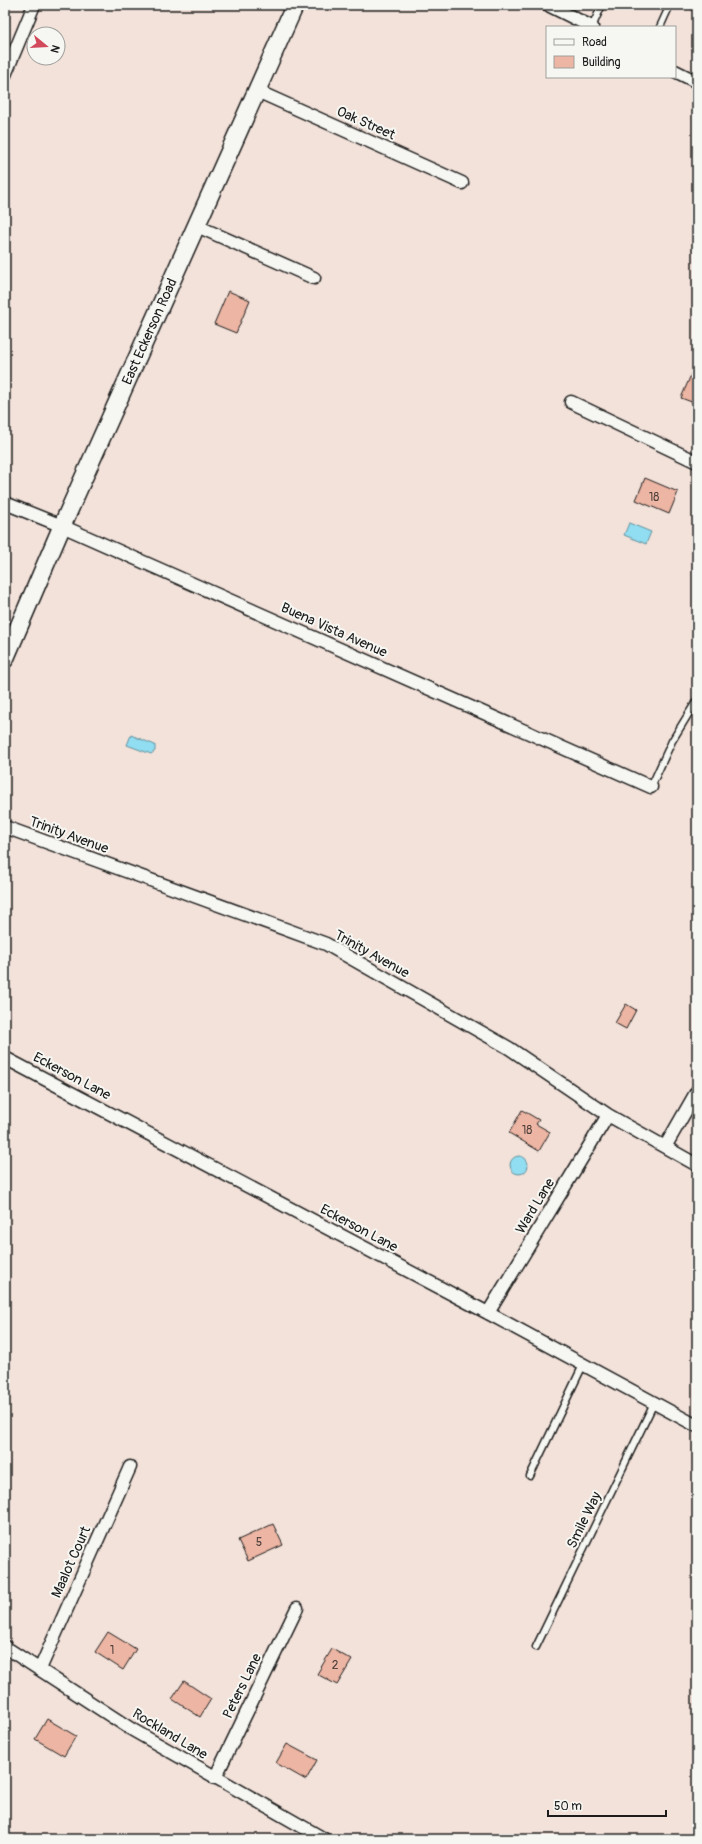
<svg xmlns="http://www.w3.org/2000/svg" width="702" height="1844" font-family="Pangolin,sans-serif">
<rect width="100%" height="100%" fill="#f3e2da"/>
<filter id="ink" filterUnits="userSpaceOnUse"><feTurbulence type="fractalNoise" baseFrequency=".025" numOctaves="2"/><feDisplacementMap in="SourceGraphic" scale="8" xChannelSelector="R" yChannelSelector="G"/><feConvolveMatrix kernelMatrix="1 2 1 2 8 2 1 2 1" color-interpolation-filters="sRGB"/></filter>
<g filter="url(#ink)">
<path fill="#91ddf1" stroke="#62909c" d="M 629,523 L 651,532 L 646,544 L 624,535 Z
M 131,735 L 155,745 L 155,751 L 151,754 L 127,745 Z
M510 1165a9 9 0 1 1 18 0a9 9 0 1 1-18 0Z"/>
<path fill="#edb5a3" stroke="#1c1c1c" d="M 228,291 L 250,300 L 236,333 L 214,324 Z
M 697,361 L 697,404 L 681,398 Z
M 645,478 L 678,492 L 669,514 L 636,500 Z
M 626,1004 L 636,1010 L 626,1029 L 615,1023 Z
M 522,1110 L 539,1120 L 536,1124 L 550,1132 L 539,1151 L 509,1133 Z
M 273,1524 L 283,1545 L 248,1561 L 238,1540 Z
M 108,1632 L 136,1649 L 123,1670 L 95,1652 Z
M 332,1649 L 352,1660 L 337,1685 L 317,1674 Z
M 184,1681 L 211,1699 L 200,1717 L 172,1699 Z
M 47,1719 L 76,1736 L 64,1756 L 35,1739 Z
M 287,1744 L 317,1760 L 306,1780 L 276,1763 Z"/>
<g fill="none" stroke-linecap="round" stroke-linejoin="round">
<defs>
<path id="lane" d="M 592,27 L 602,5
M 660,27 L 670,5
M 651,787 L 672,741 L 697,700
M 530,1476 L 583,1365
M 536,1647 L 654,1403"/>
<path id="street" d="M 548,5 L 592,27
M 675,71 L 697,82
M 5,75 L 34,5
M 257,91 L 462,183
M 197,226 L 314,278
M 571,402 L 697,462
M 5,503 L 62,526 L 651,787
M 5,827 L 326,944 L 509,1048 L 608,1115 L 697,1165
M 5,1058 L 488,1313 L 697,1426
M 665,1147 L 697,1091
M 488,1313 L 608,1115
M 5,1647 L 131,1729 L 324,1839
M 40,1669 L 130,1467
M 215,1778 L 297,1608"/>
<g id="secondary">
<path id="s1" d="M 5,659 L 62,526 L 295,5"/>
</g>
</defs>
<use href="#lane" stroke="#1c1c1c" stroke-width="9"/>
<use href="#street" stroke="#1c1c1c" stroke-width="15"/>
<use href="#secondary" stroke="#1c1c1c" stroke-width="20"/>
<use href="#lane" stroke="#f6f6f2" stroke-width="6"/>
<use href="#street" stroke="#f6f6f2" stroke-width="12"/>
<use href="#secondary" stroke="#f6f6f2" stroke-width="17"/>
</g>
</g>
<g text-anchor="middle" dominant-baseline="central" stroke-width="4" stroke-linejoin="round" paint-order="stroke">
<g font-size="12" fill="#50423e">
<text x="654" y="497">18</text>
<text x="527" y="1130">18</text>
<text x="259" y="1542">5</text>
<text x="112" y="1650">1</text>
<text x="335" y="1665">2</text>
</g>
<g font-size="14" fill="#1c1c1c" stroke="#f6f6f2">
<text transform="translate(366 123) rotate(24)">Oak Street</text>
<text stroke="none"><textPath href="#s1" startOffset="358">East Eckerson Road</textPath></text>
<text transform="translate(334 630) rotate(24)">Buena Vista Avenue</text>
<text transform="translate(69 835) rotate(20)">Trinity Avenue</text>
<text transform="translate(372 954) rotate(29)">Trinity Avenue</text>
<text transform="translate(72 1076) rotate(28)">Eckerson Lane</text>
<text transform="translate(535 1206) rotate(-59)">Ward Lane</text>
<text transform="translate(359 1228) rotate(28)">Eckerson Lane</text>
<text transform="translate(584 1520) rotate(-64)">Smile Way</text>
<text transform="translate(71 1562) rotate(-66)">Maalot Court</text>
<text transform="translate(242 1686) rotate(-64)">Peters Lane</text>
<text transform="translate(170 1734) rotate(31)">Rockland Lane</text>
</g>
</g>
<rect width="702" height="1844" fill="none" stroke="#f6f6f2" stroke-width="20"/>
<rect x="10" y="10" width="682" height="1824" fill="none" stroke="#1c1c1c" stroke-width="1.5" filter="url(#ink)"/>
<rect x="546" y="26" width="130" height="52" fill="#f6f6f2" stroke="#9f9f9c"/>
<rect x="554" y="39" width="20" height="6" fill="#f6f6f2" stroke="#9f9f9c"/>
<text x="582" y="46" font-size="12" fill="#1c1c1c">Road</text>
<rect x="554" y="56" width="20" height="12" fill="#edb5a3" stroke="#9f9f9c"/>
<text x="582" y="66" font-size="12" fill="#1c1c1c">Building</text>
<g transform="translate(46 46) rotate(108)"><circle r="19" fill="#f6f6f2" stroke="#9f9f9c"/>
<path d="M0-3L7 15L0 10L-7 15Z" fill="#d1495b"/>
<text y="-6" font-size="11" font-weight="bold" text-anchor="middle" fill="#1c1c1c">N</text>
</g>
<path d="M548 1810v6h118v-6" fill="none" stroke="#1c1c1c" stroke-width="2"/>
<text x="554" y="1810" font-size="12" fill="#1c1c1c" stroke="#f6f6f2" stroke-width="3" paint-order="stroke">50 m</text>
</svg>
